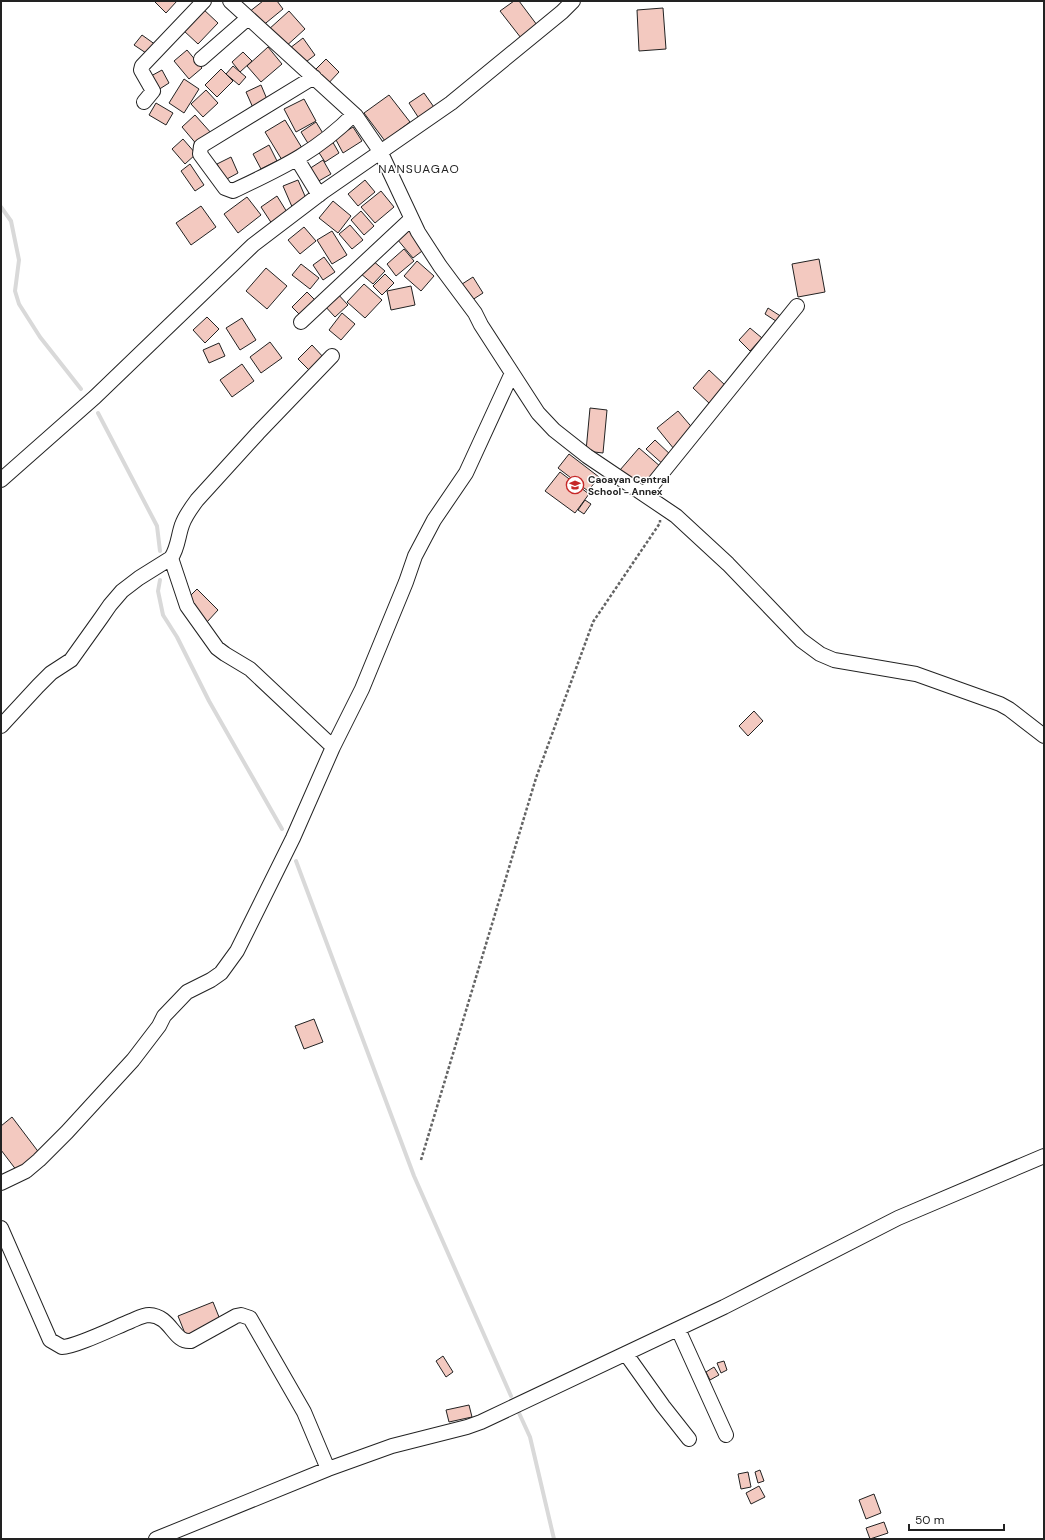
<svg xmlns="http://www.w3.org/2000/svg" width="1045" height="1540" font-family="'DM Sans',sans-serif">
<rect width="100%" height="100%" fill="#fff"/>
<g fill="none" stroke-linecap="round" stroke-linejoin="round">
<path stroke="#d9d9d9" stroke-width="4" d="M 1,207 L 11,221 L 19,260 L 15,291 L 19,304 L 40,337 L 81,389
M 98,413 L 157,526 L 160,551
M 160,580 L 158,591 L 163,615 L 177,637 L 209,701 L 282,829
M 296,861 L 414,1176 L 511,1396
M 519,1413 L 530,1437 L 554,1539"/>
</g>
<path fill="#f3c9c0" stroke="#222" d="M 154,1 L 177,1 L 166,13 Z
M 263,1 L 277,1 L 283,9 L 261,27 L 249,12 Z
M 514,1 L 519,1 L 537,25 L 521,38 L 500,11 Z
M 202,8 L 218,23 L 198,44 L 183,30 Z
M 663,8 L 666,49 L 639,51 L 637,10 Z
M 289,11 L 305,29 L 284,48 L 268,30 Z
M 142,35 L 156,45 L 149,55 L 134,45 Z
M 303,38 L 315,55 L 302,65 L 290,48 Z
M 268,47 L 282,64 L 261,82 L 247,66 Z
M 187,50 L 202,68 L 189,79 L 174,61 Z
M 243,52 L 252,61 L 240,72 L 232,62 Z
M 326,59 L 339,72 L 325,87 L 312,73 Z
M 233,66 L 246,77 L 239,85 L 226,74 Z
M 221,69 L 233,81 L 217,97 L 205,85 Z
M 162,70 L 169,83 L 158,90 L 151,76 Z
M 184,79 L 199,89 L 184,113 L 169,103 Z
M 261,85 L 269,104 L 254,110 L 246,92 Z
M 206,90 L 218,103 L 203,117 L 191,104 Z
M 424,93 L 436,110 L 420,120 L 409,103 Z
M 389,95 L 410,122 L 385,141 L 364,113 Z
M 304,99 L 316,121 L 296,132 L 284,109 Z
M 156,103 L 173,113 L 166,125 L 149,115 Z
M 195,115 L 212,134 L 198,146 L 182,127 Z
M 285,120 L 302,148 L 282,160 L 265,132 Z
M 316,122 L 324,135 L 309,145 L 301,132 Z
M 353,127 L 362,141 L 343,153 L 335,138 Z
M 183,139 L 196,154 L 185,164 L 172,149 Z
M 331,139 L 339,153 L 325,162 L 316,148 Z
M 269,145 L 277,161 L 261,169 L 253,154 Z
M 231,157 L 238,173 L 225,180 L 217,164 Z
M 323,160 L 331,174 L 317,182 L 309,169 Z
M 190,164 L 204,185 L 195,191 L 181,171 Z
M 298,180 L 308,203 L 293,209 L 283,186 Z
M 365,180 L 375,192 L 358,206 L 348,194 Z
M 381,191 L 394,207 L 375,223 L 361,207 Z
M 277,196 L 290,217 L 274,227 L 261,207 Z
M 247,197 L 261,215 L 238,233 L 224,214 Z
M 333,201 L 351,216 L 338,233 L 319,218 Z
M 201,206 L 216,227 L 191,245 L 176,223 Z
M 361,211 L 374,226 L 364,235 L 351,220 Z
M 350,225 L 363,240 L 352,249 L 339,234 Z
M 304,227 L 316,241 L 300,254 L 288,240 Z
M 410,227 L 426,248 L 413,258 L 397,239 Z
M 332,231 L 347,255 L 332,264 L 317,240 Z
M 404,249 L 414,261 L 396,276 L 387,264 Z
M 324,257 L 335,272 L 323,280 L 313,265 Z
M 819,259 L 825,292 L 798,297 L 792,264 Z
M 372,260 L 385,271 L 373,284 L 360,273 Z
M 417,261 L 434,276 L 421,291 L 404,276 Z
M 301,264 L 319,278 L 310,289 L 292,275 Z
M 266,268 L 287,286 L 267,309 L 246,291 Z
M 385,274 L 394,283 L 382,295 L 373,286 Z
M 473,277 L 483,293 L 469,302 L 459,286 Z
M 364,284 L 382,300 L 365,318 L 347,302 Z
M 411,286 L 415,305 L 391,310 L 387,291 Z
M 307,292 L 317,302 L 302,317 L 292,307 Z
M 336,292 L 348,305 L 335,317 L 323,304 Z
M 768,308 L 782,317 L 779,323 L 765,314 Z
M 342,313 L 355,324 L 341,340 L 329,330 Z
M 207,317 L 219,329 L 205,343 L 193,330 Z
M 242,318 L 256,340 L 240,350 L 226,328 Z
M 750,328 L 762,338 L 750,351 L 739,340 Z
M 270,342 L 282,358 L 261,373 L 250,357 Z
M 219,343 L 225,356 L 209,363 L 203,350 Z
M 312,345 L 325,359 L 311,372 L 298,359 Z
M 242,364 L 254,381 L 232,397 L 220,380 Z
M 709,370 L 726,386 L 710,404 L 693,388 Z
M 590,408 L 607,410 L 603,453 L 586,451 Z
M 678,411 L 695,431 L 674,449 L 657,428 Z
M 655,440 L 673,457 L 665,466 L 646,449 Z
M 639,448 L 661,467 L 641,489 L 620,470 Z
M 569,454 L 599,477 L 588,491 L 558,468 Z
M 560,472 L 589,494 L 575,513 L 545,491 Z
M 585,500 L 591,504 L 584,514 L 578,510 Z
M 197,589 L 218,610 L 207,622 L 186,600 Z
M 754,711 L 763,721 L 748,736 L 739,726 Z
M 314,1019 L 323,1042 L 304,1049 L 295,1026 Z
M 12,1117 L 40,1154 L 17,1171 L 1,1150 L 1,1126 Z
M 213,1302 L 221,1322 L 186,1336 L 178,1316 Z
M 443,1356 L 453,1372 L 446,1377 L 436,1361 Z
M 724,1361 L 727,1370 L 721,1373 L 717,1363 Z
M 714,1367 L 719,1375 L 710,1380 L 706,1372 Z
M 469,1405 L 472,1417 L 449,1422 L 446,1410 Z
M 760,1470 L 764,1481 L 758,1483 L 755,1472 Z
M 748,1472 L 751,1487 L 741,1489 L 738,1474 Z
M 759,1486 L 765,1497 L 751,1504 L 746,1493 Z
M 874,1494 L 881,1513 L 866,1519 L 859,1500 Z
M 884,1522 L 888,1533 L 870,1539 L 866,1528 Z"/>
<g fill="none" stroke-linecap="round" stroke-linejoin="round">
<defs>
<path id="minor" d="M 230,1 L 356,116 L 380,151 L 418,232 L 440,266 L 475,313 L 481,325 L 538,413 L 554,430 L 587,456 L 676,516 L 728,564 L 801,640 L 820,654 L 834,660 L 916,674 L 1000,704 L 1009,709 L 1044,736
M 201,59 L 248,18
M 314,77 L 201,146 L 200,154 L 225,188 L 233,191 C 279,169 317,152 354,114
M 144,102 L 153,91 L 141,70 L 142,66 L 204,1
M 297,159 L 319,195
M 301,322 L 411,219
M 1,480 L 95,397 L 253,245 L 324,191 L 451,103 L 562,12 L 573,1
M 645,494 L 797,306
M 171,558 L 187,606 L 217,648 L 225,654 L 250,669 L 333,747 L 362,689 L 406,582 L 415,556 L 434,520 L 466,473 L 512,373
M 1,726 L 38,686 L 51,673 L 71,660 L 101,618 L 110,605 L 122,591 L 139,578 L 171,558 C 178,548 178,536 182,525 C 185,516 191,508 197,500 L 258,433 L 332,356
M 1,1183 L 26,1171 L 39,1160 L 67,1132 L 133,1060 L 159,1026 L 164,1016 L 187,992 L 211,980 L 221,973 L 237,951 L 293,838 L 333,747
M 1,1228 L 50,1340 L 62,1347 C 75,1347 116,1327 131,1321 C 136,1319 143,1315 149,1315 C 172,1316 173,1343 191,1341 L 236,1316 L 241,1315 L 250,1318 L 304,1412 L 328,1469
M 678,1329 L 726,1435
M 626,1354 L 663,1406 L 689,1439
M 156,1539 L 328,1469 L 392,1446 L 467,1427 L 481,1422 L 724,1307 L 898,1218 L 1044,1156"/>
</defs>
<use href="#minor" stroke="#222" stroke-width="16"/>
<path stroke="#646464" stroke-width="2.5" stroke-dasharray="3 2" stroke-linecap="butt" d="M 421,1160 L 536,778 L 593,622 L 660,523 L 660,520"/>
<use href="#minor" stroke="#fff" stroke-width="14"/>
</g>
<defs>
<symbol id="school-ring" viewBox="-11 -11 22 22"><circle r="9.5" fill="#fff" stroke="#c62828" stroke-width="1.5"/><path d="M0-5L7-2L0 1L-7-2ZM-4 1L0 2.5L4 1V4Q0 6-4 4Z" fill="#c62828"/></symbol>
</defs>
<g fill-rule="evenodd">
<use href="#school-ring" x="565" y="475" width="20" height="20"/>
</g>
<g text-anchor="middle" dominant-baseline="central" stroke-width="3" stroke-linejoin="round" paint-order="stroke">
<g font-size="10" font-weight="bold" fill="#222" stroke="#fff" text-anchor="start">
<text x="588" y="479">Caoayan Central<tspan x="588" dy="12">School - Annex</tspan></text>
</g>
<g font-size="12" letter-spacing="1" fill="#222" stroke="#fff">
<text x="419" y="169">NANSUAGAO</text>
</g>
</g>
<rect width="1045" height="1540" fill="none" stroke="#222222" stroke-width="4"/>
<path d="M909 1524v6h95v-6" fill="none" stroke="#222222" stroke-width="2"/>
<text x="915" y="1524" font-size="12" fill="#222222" stroke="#ffffff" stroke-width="3" paint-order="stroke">50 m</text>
</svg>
